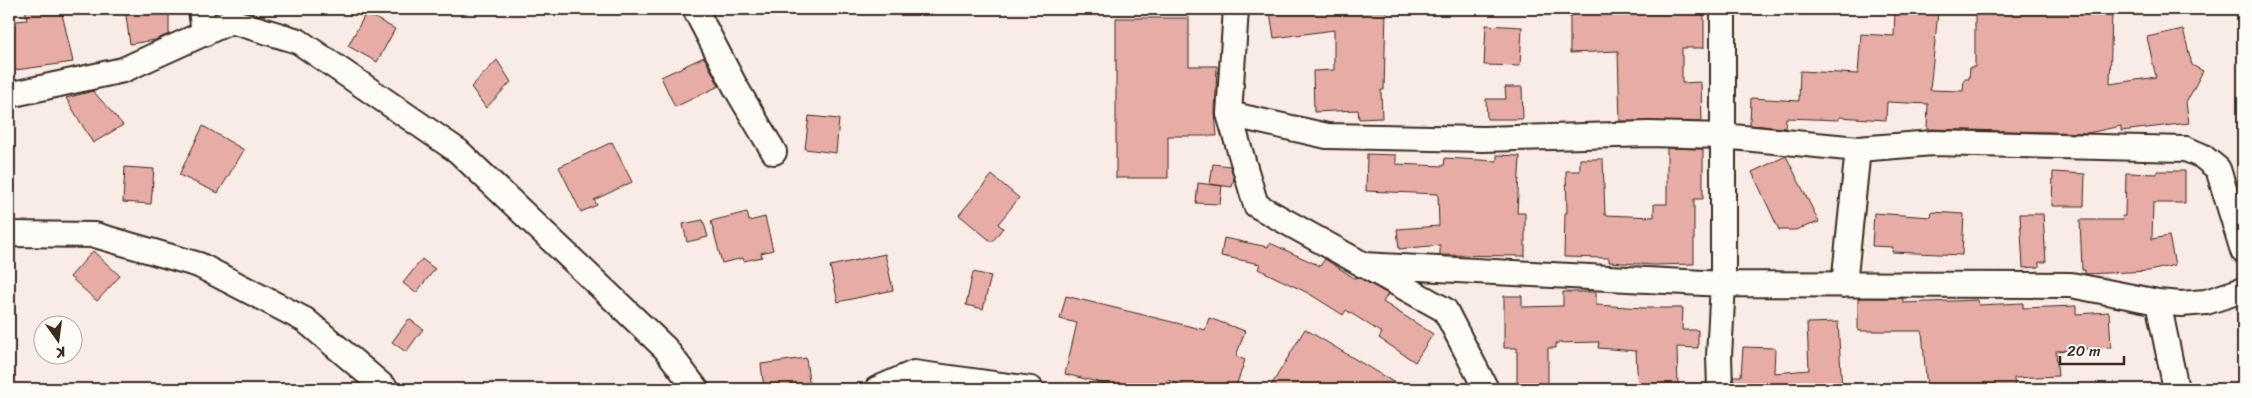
<svg xmlns="http://www.w3.org/2000/svg" width="2252" height="398" font-family="Sriracha,sans-serif">
<rect width="100%" height="100%" fill="#f9ece7"/>
<filter id="ink" filterUnits="userSpaceOnUse"><feTurbulence type="fractalNoise" baseFrequency=".02" numOctaves="2"/><feDisplacementMap in="SourceGraphic" scale="10" xChannelSelector="R" yChannelSelector="G"/><feConvolveMatrix kernelMatrix="1 2 1 2 8 2 1 2 1" color-interpolation-filters="sRGB"/></filter>
<g filter="url(#ink)">
<path fill="#e7aca5" stroke="#3b2a1e" d="M 25,9 L 61,9 L 73,62 L 9,71 L 9,30 L 13,30 L 15,21 L 27,20 Z
M 125,9 L 169,9 L 169,34 L 155,40 L 130,44 Z
M 1293,9 L 1386,9 L 1384,90 L 1381,90 L 1382,118 L 1359,119 L 1358,110 L 1314,112 L 1313,71 L 1334,70 L 1334,30 L 1274,38 L 1270,12 Z
M 1570,9 L 1704,9 L 1704,48 L 1682,48 L 1682,83 L 1701,82 L 1702,122 L 1620,121 L 1618,51 L 1570,53 Z
M 1895,9 L 1938,12 L 1930,90 L 1963,91 L 1964,79 L 1969,79 L 1970,67 L 1975,67 L 1975,9 L 2112,10 L 2110,84 L 2156,77 L 2147,37 L 2183,29 L 2192,65 L 2203,71 L 2186,103 L 2189,123 L 2121,131 L 2121,126 L 2088,133 L 1927,129 L 1928,104 L 1887,102 L 1886,120 L 1839,117 L 1839,120 L 1786,118 L 1785,128 L 1750,125 L 1751,98 L 1799,101 L 1800,71 L 1858,74 L 1861,34 L 1894,36 Z
M 366,13 L 395,29 L 377,62 L 348,46 Z
M 1116,18 L 1189,18 L 1189,66 L 1217,66 L 1215,113 L 1217,136 L 1168,136 L 1168,178 L 1116,178 Z
M 1486,25 L 1522,27 L 1520,66 L 1484,65 Z
M 704,57 L 719,86 L 675,107 L 661,77 Z
M 497,60 L 511,82 L 486,108 L 471,87 Z
M 1505,87 L 1522,87 L 1523,119 L 1487,119 L 1486,99 L 1506,99 Z
M 93,91 L 123,125 L 93,143 L 66,98 Z
M 809,116 L 839,119 L 836,153 L 805,149 Z
M 203,126 L 244,150 L 218,193 L 179,175 Z
M 612,142 L 632,182 L 594,200 L 597,205 L 581,212 L 559,167 Z
M 1667,148 L 1703,149 L 1703,199 L 1694,199 L 1694,264 L 1654,265 L 1609,262 L 1609,258 L 1564,257 L 1565,213 L 1567,213 L 1566,171 L 1580,171 L 1580,159 L 1603,159 L 1605,215 L 1654,217 L 1654,204 L 1667,204 Z
M 1367,154 L 1396,155 L 1396,164 L 1444,166 L 1445,158 L 1497,161 L 1497,155 L 1520,156 L 1517,213 L 1525,213 L 1525,256 L 1440,255 L 1440,245 L 1399,249 L 1397,229 L 1439,226 L 1438,194 L 1366,191 Z
M 1786,156 L 1819,222 L 1795,230 L 1779,230 L 1752,172 Z
M 1213,164 L 1230,166 L 1234,178 L 1232,187 L 1210,184 Z
M 125,167 L 154,169 L 151,204 L 123,202 Z
M 2157,171 L 2185,171 L 2185,203 L 2153,203 L 2152,239 L 2169,236 L 2175,265 L 2149,271 L 2085,274 L 2085,270 L 2082,270 L 2080,220 L 2123,220 L 2122,216 L 2125,216 L 2126,173 L 2157,174 Z
M 2053,172 L 2085,174 L 2084,206 L 2052,206 Z
M 992,175 L 1019,198 L 998,224 L 1003,228 L 992,242 L 959,215 Z
M 1198,183 L 1222,186 L 1220,204 L 1196,203 Z
M 747,212 L 749,221 L 765,217 L 773,250 L 761,253 L 762,257 L 744,261 L 743,258 L 722,263 L 711,221 Z
M 1932,212 L 1964,214 L 1962,255 L 1892,252 L 1893,247 L 1872,246 L 1874,213 L 1931,217 Z
M 2020,214 L 2043,214 L 2046,262 L 2039,262 L 2039,267 L 2023,268 Z
M 703,220 L 708,237 L 687,242 L 683,224 Z
M 1224,238 L 1268,247 L 1270,243 L 1320,266 L 1325,259 L 1354,278 L 1358,277 L 1388,294 L 1383,302 L 1433,334 L 1415,362 L 1379,338 L 1382,333 L 1346,310 L 1343,315 L 1308,293 L 1258,269 L 1260,264 L 1221,256 Z
M 93,251 L 120,276 L 97,301 L 70,277 Z
M 885,254 L 893,290 L 838,302 L 830,266 Z
M 422,259 L 435,269 L 416,293 L 403,283 Z
M 973,272 L 991,276 L 983,309 L 966,305 Z
M 1563,292 L 1596,292 L 1596,305 L 1643,308 L 1683,308 L 1682,330 L 1698,330 L 1698,348 L 1677,347 L 1678,389 L 1638,389 L 1636,351 L 1598,348 L 1599,342 L 1556,343 L 1556,348 L 1548,348 L 1548,389 L 1517,389 L 1517,348 L 1504,348 L 1504,296 L 1522,296 L 1522,307 L 1563,306 Z
M 1066,296 L 1205,330 L 1209,318 L 1245,331 L 1236,356 L 1245,360 L 1235,389 L 1193,389 L 1167,380 L 1164,389 L 1126,389 L 1065,374 L 1077,323 L 1060,319 Z
M 1858,298 L 1903,298 L 1903,303 L 1978,300 L 1979,305 L 2023,303 L 2023,308 L 2076,306 L 2076,314 L 2109,312 L 2111,347 L 2056,351 L 2058,376 L 2014,378 L 2015,389 L 1927,389 L 1922,331 L 1858,331 Z
M 409,319 L 423,329 L 406,352 L 392,342 Z
M 1838,322 L 1842,389 L 1734,389 L 1733,376 L 1741,376 L 1743,347 L 1775,348 L 1774,373 L 1809,370 L 1807,323 Z
M 1305,329 L 1405,389 L 1269,389 Z
M 806,358 L 810,389 L 764,389 L 761,364 Z"/>
<g fill="none" stroke-linecap="round" stroke-linejoin="round">
<defs>
<path id="minor" d="M 201,9 L 204,34
M 695,9 L 736,88 L 774,152
M 1236,9 L 1229,114 L 1256,205 L 1445,310 L 1486,389
M 9,95 L 123,70 L 231,21 L 298,41 L 458,151 L 665,348 L 696,389
M 1229,114 L 1327,136 L 1483,139 L 1649,134 L 1722,136 L 1858,149 L 1933,143 L 2186,149 L 2202,156 L 2218,169 L 2243,251
M 9,234 L 95,235 L 199,265 L 305,320 L 386,389
M 1363,265 L 1723,284 L 2071,285 L 2158,302 L 2181,304 L 2206,302 L 2243,290
M 1844,285 L 1858,149
M 2158,302 L 2176,389
M 877,389 L 914,373 L 1031,389
M 1720,389 L 1719,356 L 1723,284 L 1723,9"/>
</defs>
<use href="#minor" stroke="#3b2a1e" stroke-width="28"/>
<use href="#minor" stroke="#fdfcf7" stroke-width="24"/>
</g>
</g>
<rect width="2252" height="398" fill="none" stroke="#fdfcf7" stroke-width="30"/>
<rect x="15" y="15" width="2222" height="368" fill="none" stroke="#3b2a1e" stroke-width="2" filter="url(#ink)"/>
<g transform="translate(58 340) rotate(166)"><circle r="24" fill="#fdfcf7" stroke="#afa8a0"/>
<path d="M0-4L9 19L0 12L-9 19Z" fill="#3b2a1e"/>
<text y="-8" font-size="14" font-weight="bold" text-anchor="middle" fill="#3b2a1e">K</text>
</g>
<path d="M2060 356v8h64v-8" fill="none" stroke="#3b2a1e" stroke-width="2.5"/>
<text x="2067" y="356" font-size="15" fill="#3b2a1e" stroke="#fdfcf7" stroke-width="4" paint-order="stroke">20 m</text>
</svg>
